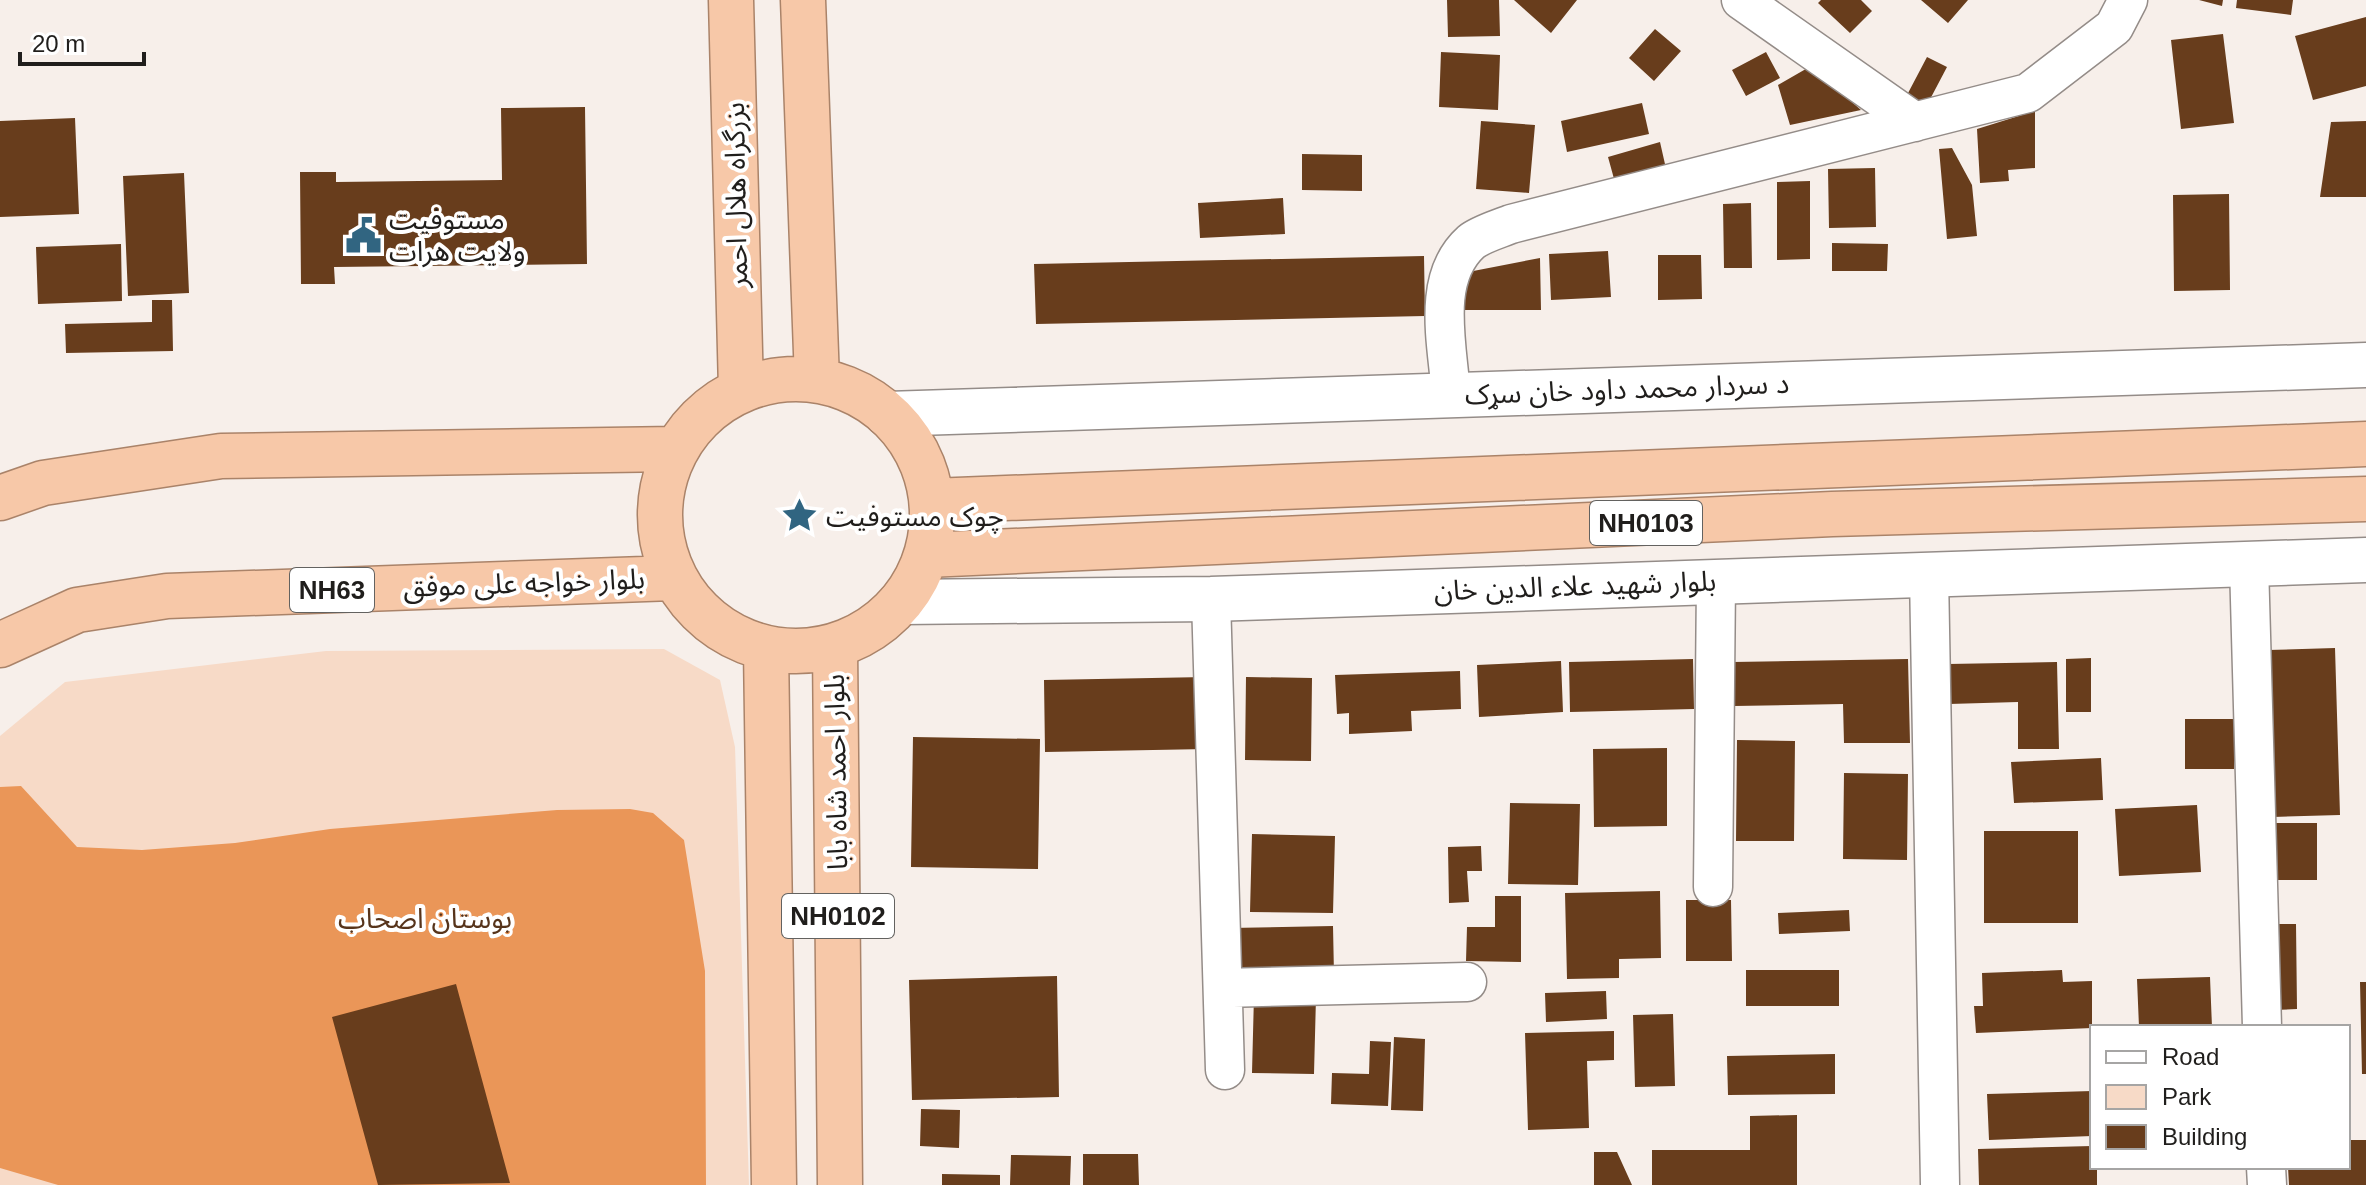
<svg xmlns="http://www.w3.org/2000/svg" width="2366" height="1185" font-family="Arial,'Noto Sans Arabic',sans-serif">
<rect width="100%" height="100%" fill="#f7efea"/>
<path fill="#f7dac7" d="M 664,649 L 720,680 L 735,747 L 749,1185 L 0,1185 L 0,736 L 65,682 L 326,651 Z"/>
<path fill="#ea9658" d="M 21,786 L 77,847 L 142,850 L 235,843 L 330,829 L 557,810 L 630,809 L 653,813 L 684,840 L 705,971 L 706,1185 L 58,1185 L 0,1168 L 0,787 Z"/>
<path fill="#683d1c" d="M 1447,0 L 1499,0 L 1500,36 L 1448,37 Z
M 1514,0 L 1577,0 L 1551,33 Z
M 1821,0 L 1861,0 L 1872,11 L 1850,33 L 1818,3 Z
M 1921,0 L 1968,0 L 1948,23 Z
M 2199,0 L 2223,0 L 2222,6 Z
M 2237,0 L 2293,0 L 2291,15 L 2236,8 Z
M 2366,17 L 2366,86 L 2313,100 L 2295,36 Z
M 1655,29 L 1681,51 L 1654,81 L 1629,58 Z
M 2223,34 L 2234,123 L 2181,129 L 2171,40 Z
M 1441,52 L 1500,55 L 1498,110 L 1439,107 Z
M 1766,52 L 1780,78 L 1746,96 L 1732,70 Z
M 1927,57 L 1947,67 L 1927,105 L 1907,95 Z
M 1811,66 L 1861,110 L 1790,125 L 1778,85 Z
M 1642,103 L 1649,134 L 1567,152 L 1561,121 Z
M 585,107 L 587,264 L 334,267 L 335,284 L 301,284 L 300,172 L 336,172 L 336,182 L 502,180 L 501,108 Z
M 2035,111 L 2035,168 L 2008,170 L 2009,181 L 1980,183 L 1977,129 Z
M 75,118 L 79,214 L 0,217 L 0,121 Z
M 1481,121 L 1535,125 L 1529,193 L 1476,189 Z
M 2366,121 L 2366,197 L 2320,197 L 2331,122 Z
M 1660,142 L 1667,173 L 1616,186 L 1608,157 Z
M 1952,148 L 1972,185 L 1977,236 L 1947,239 L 1939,149 Z
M 1302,154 L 1362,155 L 1362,191 L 1302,190 Z
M 1875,168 L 1876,227 L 1829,228 L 1828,169 Z
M 184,173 L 189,293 L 128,296 L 123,176 Z
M 1810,181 L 1810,259 L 1777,260 L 1777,182 Z
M 2229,194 L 2230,290 L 2174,291 L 2173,195 Z
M 1283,198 L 1285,234 L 1200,238 L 1198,203 Z
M 1751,203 L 1752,268 L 1724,268 L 1723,204 Z
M 1832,243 L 1888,244 L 1887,271 L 1832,271 Z
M 121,244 L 122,301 L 38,304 L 36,247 Z
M 1608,251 L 1611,297 L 1551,300 L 1549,254 Z
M 1658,255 L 1701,255 L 1702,299 L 1658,300 Z
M 1424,256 L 1425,316 L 1036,324 L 1034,264 Z
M 1540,258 L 1541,310 L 1463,310 L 1463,273 Z
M 152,300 L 172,300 L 173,351 L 66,353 L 65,324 L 152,322 Z
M 2335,648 L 2340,815 L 2273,817 L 2268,650 Z
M 2091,658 L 2091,712 L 2066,712 L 2066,659 Z
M 1693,659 L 1694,709 L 1570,712 L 1569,662 Z
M 1908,659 L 1910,743 L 1844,743 L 1843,704 L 1734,706 L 1733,662 Z
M 1561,661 L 1563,712 L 1479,717 L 1477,665 Z
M 2057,662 L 2059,749 L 2018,749 L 2018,702 L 1949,704 L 1948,664 Z
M 1460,671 L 1461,709 L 1411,711 L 1412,731 L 1349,734 L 1349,713 L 1337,714 L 1335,675 Z
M 1206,677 L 1207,749 L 1045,752 L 1044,680 Z
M 1246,677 L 1312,678 L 1311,761 L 1245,760 Z
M 2185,719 L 2234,719 L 2234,769 L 2185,769 Z
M 913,737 L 1040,739 L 1038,869 L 911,867 Z
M 1737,740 L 1795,741 L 1794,841 L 1736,841 Z
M 1667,748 L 1667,826 L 1594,827 L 1593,749 Z
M 2101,758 L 2103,800 L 2014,803 L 2011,762 Z
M 1844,773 L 1908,774 L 1907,860 L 1843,859 Z
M 1510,803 L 1580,804 L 1578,885 L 1508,884 Z
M 2197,805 L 2201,872 L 2119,876 L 2115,809 Z
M 2274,823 L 2317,823 L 2317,880 L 2274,880 Z
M 1984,831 L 2078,831 L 2078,923 L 1984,923 Z
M 1252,834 L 1335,836 L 1333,913 L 1250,912 Z
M 1481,846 L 1482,871 L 1467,871 L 1469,902 L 1449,903 L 1448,847 Z
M 1660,891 L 1661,958 L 1619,959 L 1619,978 L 1567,979 L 1565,893 Z
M 1495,896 L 1521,896 L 1521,962 L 1466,961 L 1467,927 L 1495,927 Z
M 1686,900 L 1731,900 L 1732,961 L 1686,961 Z
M 1849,910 L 1850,931 L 1779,934 L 1778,913 Z
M 2271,924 L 2296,924 L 2297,1009 L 2273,1010 Z
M 1333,926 L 1334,975 L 1232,977 L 1230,928 Z
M 1746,970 L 1839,970 L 1839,1006 L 1746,1006 Z
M 2062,970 L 2063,982 L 2092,981 L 2092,1028 L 1976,1033 L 1974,1006 L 1983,1006 L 1982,973 Z
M 1057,976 L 1059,1097 L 912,1100 L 909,980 Z
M 2210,977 L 2212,1027 L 2139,1027 L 2137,979 Z
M 2360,982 L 2366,982 L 2366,1074 L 2362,1074 Z
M 456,984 L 510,1183 L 378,1185 L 332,1017 Z
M 1606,991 L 1607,1019 L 1546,1022 L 1545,993 Z
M 1254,995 L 1316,997 L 1314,1074 L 1252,1073 Z
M 1673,1014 L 1675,1086 L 1635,1087 L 1633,1015 Z
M 1614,1031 L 1614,1060 L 1587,1061 L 1589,1128 L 1528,1130 L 1525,1033 Z
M 1394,1037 L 1425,1039 L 1423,1111 L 1391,1110 Z
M 1370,1041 L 1391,1042 L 1388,1106 L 1331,1104 L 1332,1073 L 1369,1074 Z
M 1835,1054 L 1835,1094 L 1728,1095 L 1727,1056 Z
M 2092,1091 L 2092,1136 L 1989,1140 L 1987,1094 Z
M 921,1109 L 960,1110 L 959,1148 L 920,1146 Z
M 1797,1115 L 1797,1185 L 1652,1185 L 1652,1150 L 1750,1150 L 1750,1116 Z
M 2348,1140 L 2366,1140 L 2366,1185 L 2289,1185 L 2288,1167 L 2348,1167 Z
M 2092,1146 L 2092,1167 L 2097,1167 L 2097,1185 L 1979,1185 L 1978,1149 Z
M 1594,1152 L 1617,1152 L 1632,1185 L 1594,1185 Z
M 1083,1154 L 1138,1154 L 1139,1185 L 1083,1185 Z
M 1011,1155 L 1071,1156 L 1070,1185 L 1010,1185 Z
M 942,1174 L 1000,1175 L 1000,1185 L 942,1185 Z"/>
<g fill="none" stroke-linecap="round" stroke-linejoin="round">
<defs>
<path id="minor" d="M 1741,0 L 1915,122
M 1451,395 C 1448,346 1430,279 1471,242 C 1481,234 1499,229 1511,224 L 2028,93 L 2114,27 L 2128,0
M 2249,564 L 2262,1027
M 1929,574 L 1940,1184
M 1211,599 L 1225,1070
M 1713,887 L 1716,581
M 1223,988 L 1467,982
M 2266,1167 L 2267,1185"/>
<path id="tertiary" d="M 887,414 L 2366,365
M 901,602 L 1211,599 L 2366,560"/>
<path id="trunk" d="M 731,0 L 741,390
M 803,0 L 817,380
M660 515a136 136 0 1 1 272 0a136 136 0 1 1-272 0Z
M 0,498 L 43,483 L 221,456 L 675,449
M 932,501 L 2366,444
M 927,555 L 1832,514 L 2366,499
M 0,645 L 77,610 L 167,596 L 673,578
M 835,646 L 840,1185
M 766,649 L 774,1185"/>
</defs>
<use href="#minor" stroke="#948c88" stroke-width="41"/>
<use href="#tertiary" stroke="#948c88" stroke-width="47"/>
<use href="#trunk" stroke="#aa8369" stroke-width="47"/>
<use href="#minor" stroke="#fff" stroke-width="38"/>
<use href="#tertiary" stroke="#fff" stroke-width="44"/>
<use href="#trunk" stroke="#f7c8a8" stroke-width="44"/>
</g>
<defs>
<symbol id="civic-bare" viewBox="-9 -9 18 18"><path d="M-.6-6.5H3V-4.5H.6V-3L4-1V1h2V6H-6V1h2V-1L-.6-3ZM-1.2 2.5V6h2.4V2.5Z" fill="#316581" stroke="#fff" stroke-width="2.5" paint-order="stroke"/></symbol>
<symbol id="sight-bare" viewBox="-9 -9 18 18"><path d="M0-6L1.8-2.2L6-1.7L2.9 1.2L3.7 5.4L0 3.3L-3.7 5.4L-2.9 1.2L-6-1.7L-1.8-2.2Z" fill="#316581" stroke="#fff" stroke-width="2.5" paint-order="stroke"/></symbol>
</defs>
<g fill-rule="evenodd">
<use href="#civic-bare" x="338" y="210" width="51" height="51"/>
<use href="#sight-bare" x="774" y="490" width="51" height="51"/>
</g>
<g text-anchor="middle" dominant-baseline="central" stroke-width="8" stroke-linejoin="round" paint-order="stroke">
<g fill="#fff" stroke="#636260" stroke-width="2">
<rect x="1590" y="501" width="112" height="44" rx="6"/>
<rect x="290" y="568" width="84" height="44" rx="6"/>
<rect x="782" y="894" width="112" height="44" rx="6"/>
</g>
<g font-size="26" font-weight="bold" fill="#201e1c">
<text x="1646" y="523">NH0103</text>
<text x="332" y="590">NH63</text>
<text x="838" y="916">NH0102</text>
</g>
<g font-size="28" fill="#201e1c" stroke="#fff">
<text transform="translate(736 195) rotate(-91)">بزرگراه هلال احمر</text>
<text transform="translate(1627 389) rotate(-2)">د سردار محمد داود خان سړک</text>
<text transform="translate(524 583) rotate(-2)">بلوار خواجه علی موفق</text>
<text transform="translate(1575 586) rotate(-2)">بلوار شهید علاء الدین خان</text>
<text transform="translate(836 772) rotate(-91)">بلوار احمد شاه بابا</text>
</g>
<g font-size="28" fill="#201e1c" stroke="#fff" text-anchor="start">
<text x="389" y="219">مستوفیت<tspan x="389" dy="32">ولایت هرات</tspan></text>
<text x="826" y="516">چوک مستوفیت</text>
</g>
<g font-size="28" fill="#57341b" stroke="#fff">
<text x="425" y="918">بوستان اصحاب</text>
</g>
</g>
<rect x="2090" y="1025" width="260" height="144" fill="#ffffff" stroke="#a6a5a4" stroke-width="2"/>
<rect x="2106" y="1051" width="40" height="12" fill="#ffffff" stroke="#a6a5a4" stroke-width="2"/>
<text x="2162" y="1065" font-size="24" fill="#201e1c">Road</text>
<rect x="2106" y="1085" width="40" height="24" fill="#f7dac7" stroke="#a6a5a4" stroke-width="2"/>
<text x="2162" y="1105" font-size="24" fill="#201e1c">Park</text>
<rect x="2106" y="1125" width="40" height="24" fill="#683d1c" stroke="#a6a5a4" stroke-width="2"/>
<text x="2162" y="1145" font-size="24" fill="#201e1c">Building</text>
<path d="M20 52v12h124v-12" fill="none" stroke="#201e1c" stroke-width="4"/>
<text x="32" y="52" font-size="24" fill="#201e1c" stroke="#ffffff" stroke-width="6" paint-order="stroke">20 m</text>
</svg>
